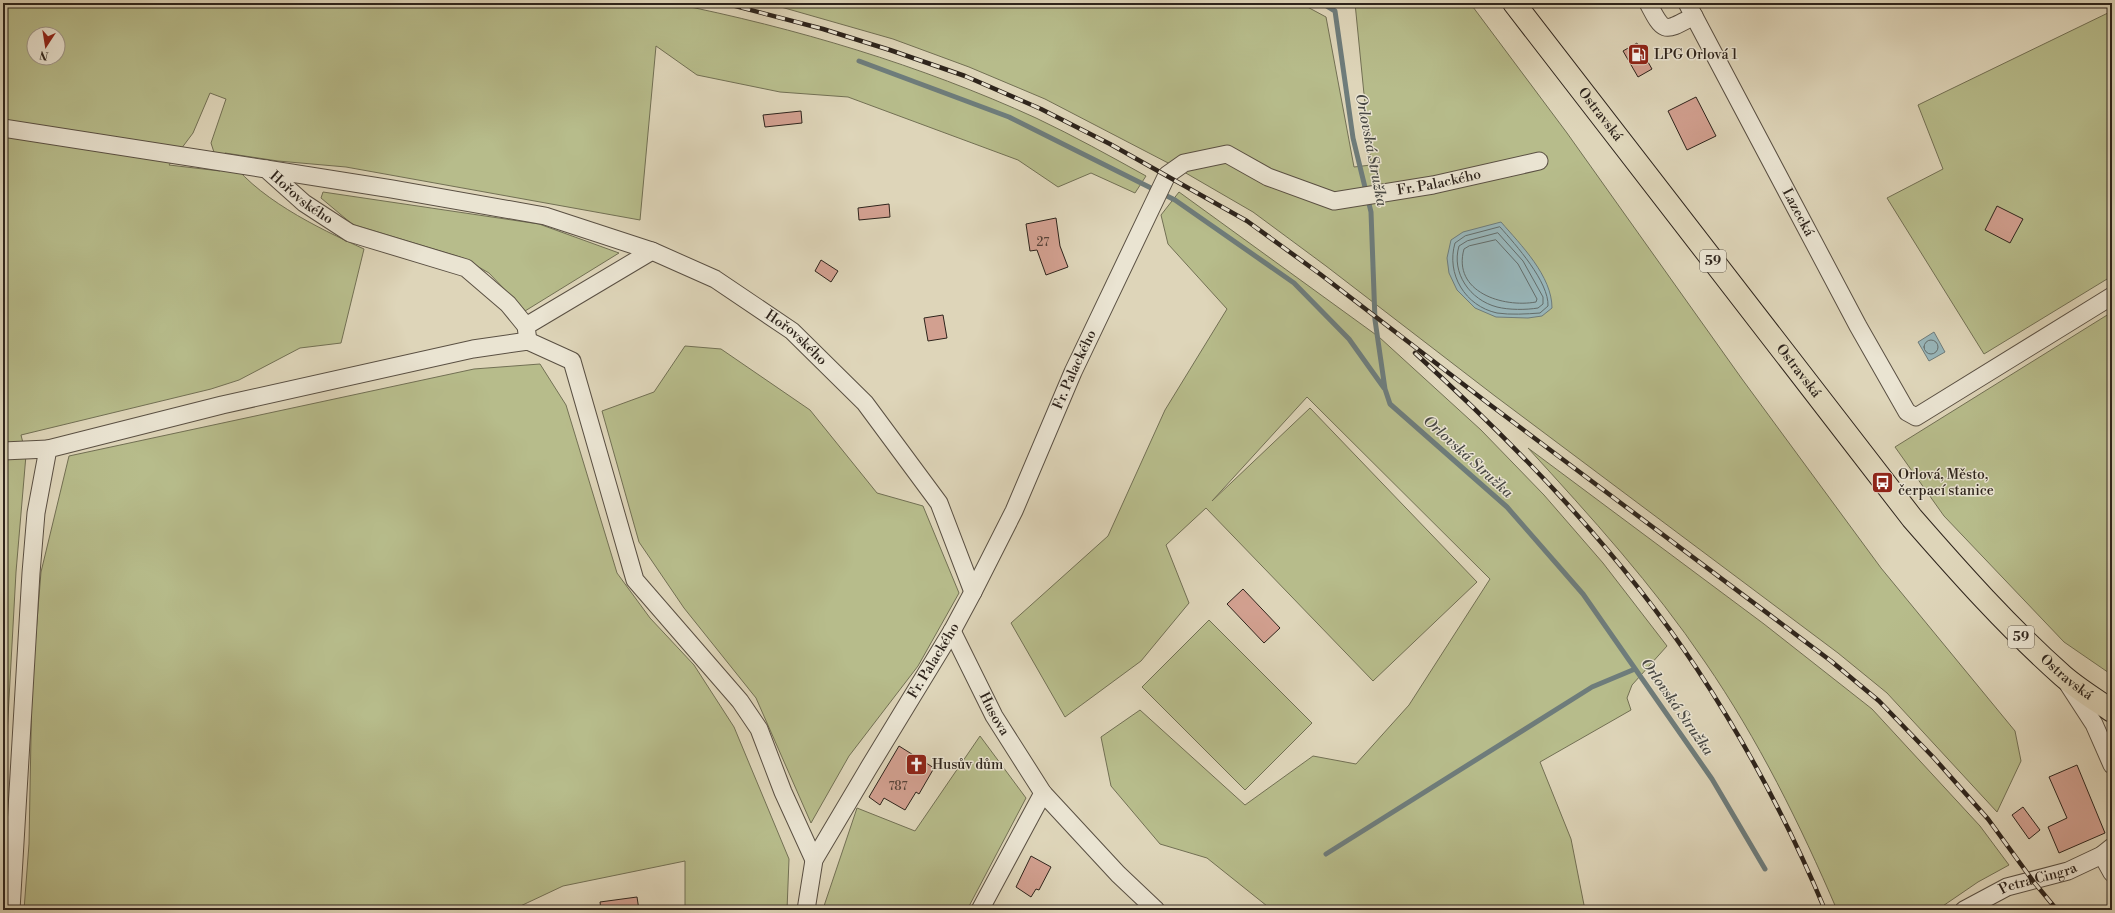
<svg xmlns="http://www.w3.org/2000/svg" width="2115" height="913" font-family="'Libre Bodoni',serif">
<rect width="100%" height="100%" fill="#ded5b9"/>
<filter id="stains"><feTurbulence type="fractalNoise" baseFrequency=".005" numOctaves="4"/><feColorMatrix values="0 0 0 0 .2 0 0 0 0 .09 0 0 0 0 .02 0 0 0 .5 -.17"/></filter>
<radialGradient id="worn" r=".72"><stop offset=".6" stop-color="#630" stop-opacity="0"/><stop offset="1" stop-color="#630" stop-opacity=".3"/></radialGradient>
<path fill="#b7bc8b" stroke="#727054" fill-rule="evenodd" d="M 3,3 L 671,3 C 796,28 920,65 1036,118 C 1074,136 1110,156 1146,176 L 1135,193 L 1091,173 L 1058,187 L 1018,160 L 848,97 L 780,92 L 697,75 L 656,46 L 640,220 L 346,167 L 278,161 L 225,153 C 253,197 318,228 364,249 L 341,343 L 300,348 L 239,380 L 211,389 L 21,435 L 26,455 L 16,572 L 3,808 ZM 34,34 L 58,34 L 58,58 L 34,58 ZM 210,93 L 226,99 L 211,143 L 220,171 L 169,165 L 193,133 Z
M 767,3 L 1300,3 L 1326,17 L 1354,167 L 1371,165 L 1355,3 L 1470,3 L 1567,133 L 1742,379 L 1881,568 L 2015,731 L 2021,761 L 1997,812 L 1887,693 L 1838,653 L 1495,396 L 1326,266 L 1253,212 L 1172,165 L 1045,99 L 969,67 L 893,39 Z
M 2112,11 L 2112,276 L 1984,354 L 1887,198 L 1943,169 L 1918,105 Z
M 323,192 L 539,224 L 619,253 L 525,311 L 489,273 L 463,258 L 352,224 L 321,198 Z
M 1179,192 L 1379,337 L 1481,430 L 1544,495 L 1603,563 L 1667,646 L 1632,685 L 1627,698 L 1631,710 L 1540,762 L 1571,839 L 1585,910 L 1272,910 L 1207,858 L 1160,844 L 1111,786 L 1101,737 L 1140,710 L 1245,805 L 1313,756 L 1356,764 L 1409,705 L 1490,579 L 1307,397 L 1212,501 L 1310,408 L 1477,582 L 1373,681 L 1206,508 L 1166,545 L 1189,603 L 1141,661 L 1065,717 L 1011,623 L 1108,536 L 1165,410 L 1227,309 L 1168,244 L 1161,215 Z
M 2112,312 L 2112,675 L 2064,642 L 1944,516 L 1895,447 Z
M 685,346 L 721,349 L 810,410 L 877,493 L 923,506 L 959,593 L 918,666 L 849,756 L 811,823 L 756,698 L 684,608 L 639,542 L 602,411 L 654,392 Z
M 540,364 L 566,405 L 617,573 L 650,618 L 694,665 L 734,727 L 789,859 L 787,910 L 685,910 L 685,861 L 563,886 L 512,910 L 24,910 L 29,844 L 32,683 L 41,572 L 69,456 L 474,369 Z
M 1528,448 L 1764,624 L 1872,709 L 1980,826 L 2009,865 L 1978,882 L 1937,910 L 1837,910 C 1800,824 1758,739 1705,662 C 1653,585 1591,517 1528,448 Z
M 1209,620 L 1312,723 L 1245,790 L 1142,687 Z
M 980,736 L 1026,798 L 967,910 L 841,910 L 824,906 L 857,808 L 915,831 Z"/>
<path fill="#98b6ba" stroke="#6e7c7b" d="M 1501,222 C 1521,245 1552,276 1552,308 L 1542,316 L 1528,318 L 1496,317 L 1475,308 L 1457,290 L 1449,273 L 1447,258 L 1451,240 L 1463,232 Z
M 1934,332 L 1945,352 L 1929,361 L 1918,342 Z"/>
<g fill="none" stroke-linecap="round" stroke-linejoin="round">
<path stroke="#636d6b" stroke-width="1" d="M 1500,227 C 1516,245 1549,282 1548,306 L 1540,313 C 1527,314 1510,315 1497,313 C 1465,306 1446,274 1455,243 L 1465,236 Z
M 1498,233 L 1523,261 L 1543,297 L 1543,304 L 1538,308 C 1526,310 1509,310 1497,307 C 1470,300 1451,273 1459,246 L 1467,241 Z
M 1496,240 L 1518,264 L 1537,299 L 1536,302 C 1503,308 1452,292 1464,249 L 1469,246 Z
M1924 347a7 7 0 1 1 14 0a7 7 0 1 1-14 0Z"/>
<path stroke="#6e7c7b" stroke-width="5" d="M 1322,3 L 1335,11 L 1353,138 L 1371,212 L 1375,320 L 1385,389 L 1390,404 L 1507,507 L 1583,594 L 1712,779 L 1765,869
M 859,61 L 1009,117 L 1175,200 L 1294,283 L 1349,339 L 1384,388
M 1326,854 L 1592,687 L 1635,669"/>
</g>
<path fill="#d2a090" stroke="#2e241c" d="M 1637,43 L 1652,69 L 1638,77 L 1623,51 Z
M 1696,97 L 1716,136 L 1687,150 L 1668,111 Z
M 801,111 L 802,123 L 765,127 L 763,115 Z
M 889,204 L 890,217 L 859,220 L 858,208 Z
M 1997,206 L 2023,219 L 2010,243 L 1985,230 Z
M 1056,218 L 1060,246 L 1068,267 L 1046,275 L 1037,250 L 1030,251 L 1026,224 Z
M 821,260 L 838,271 L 831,282 L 815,271 Z
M 943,315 L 947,338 L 928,341 L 924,318 Z
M 1243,589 L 1280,628 L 1264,643 L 1227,604 Z
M 899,746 L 934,768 L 919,794 L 916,792 L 905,810 L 884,798 L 880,805 L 869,797 Z
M 2077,765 L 2105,833 L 2059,853 L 2048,827 L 2067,818 L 2049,777 Z
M 2023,807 L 2040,830 L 2029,839 L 2012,815 Z
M 1031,856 L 1051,867 L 1039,890 L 1036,889 L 1031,897 L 1016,887 Z
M 637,897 L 639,910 L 601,910 L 600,902 Z"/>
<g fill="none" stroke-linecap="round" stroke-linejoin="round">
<defs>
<g id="minor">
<path d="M 1648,3 C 1664,34 1664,32 1694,16"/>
<path id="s1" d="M 1687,3 L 1858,326 L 1907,412 L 1916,417 L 2112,296"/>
<path id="s2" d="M 3,128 L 266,169 L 304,203 L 350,233 L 466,268 L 508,304 L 526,326"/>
<path d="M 266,169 L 392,189 L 545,216 L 652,251"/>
<path id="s3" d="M 528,341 L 526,326 L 652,251 L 715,279 L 792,331 L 865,403 L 939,503 L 973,592"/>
<path d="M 3,451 L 48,449"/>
<path id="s4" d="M 952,631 L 994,716 L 1043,793 L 1118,874 L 1156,910"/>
<path d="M 2068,684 L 2094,724 L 2112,765"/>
<path d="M 2102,855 L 2112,873"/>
<path d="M 11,910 L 31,573 L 36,513 L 48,449 L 222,405 L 473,349 L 528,341 L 572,361 L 635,580 L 740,701 L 759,729 L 783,792 L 814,860"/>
<path id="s5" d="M 806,910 L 814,860 L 868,769 L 952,631 L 973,592 L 1014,511 L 1073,372 L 1167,175 L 1184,163 L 1227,154 L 1268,177 L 1334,201 L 1433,185 L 1539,161"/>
<path d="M 980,910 L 1043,793"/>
<path id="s6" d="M 1964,910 L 2007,887 L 2068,871 L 2102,855 L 2112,847"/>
</g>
<g id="major">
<path id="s7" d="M 1514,3 L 1912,518 C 1960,573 2008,627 2063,676 C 2078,689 2096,700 2112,711"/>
</g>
</defs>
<use href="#minor" stroke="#5a5043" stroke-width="19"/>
<use href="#major" stroke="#2e241c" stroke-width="24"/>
<use href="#minor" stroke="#eae4d2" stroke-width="17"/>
<use href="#major" stroke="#ded5b9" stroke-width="22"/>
<defs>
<path id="rail" d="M 724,3 L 823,29 L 890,50 L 965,76 L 1041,109 L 1110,144 L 1247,221 L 1320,274 L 1489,404 L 1831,661 L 1879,701 L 1934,758 L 1988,819 L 2033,881 L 2057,910
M 1415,353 C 1519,448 1619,551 1697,669 C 1747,745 1790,826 1825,910"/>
</defs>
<use href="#rail" stroke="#2e241c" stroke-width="4.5"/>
<use href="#rail" stroke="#eae4d2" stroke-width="3" stroke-dasharray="9" stroke-linecap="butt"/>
</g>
<defs>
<symbol id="fuel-square" viewBox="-11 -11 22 22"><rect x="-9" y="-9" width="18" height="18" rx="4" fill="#8f2418" stroke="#eae4d2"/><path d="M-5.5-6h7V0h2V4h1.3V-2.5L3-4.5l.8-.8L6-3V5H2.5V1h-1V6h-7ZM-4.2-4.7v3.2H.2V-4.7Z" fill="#fff"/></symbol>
<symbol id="bus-square" viewBox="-11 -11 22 22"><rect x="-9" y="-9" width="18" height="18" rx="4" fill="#8f2418" stroke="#eae4d2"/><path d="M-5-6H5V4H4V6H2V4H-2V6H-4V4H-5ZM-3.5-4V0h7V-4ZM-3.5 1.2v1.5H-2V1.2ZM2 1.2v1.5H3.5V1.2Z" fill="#fff"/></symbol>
<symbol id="church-square" viewBox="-11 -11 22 22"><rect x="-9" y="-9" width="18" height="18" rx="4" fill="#8f2418" stroke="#eae4d2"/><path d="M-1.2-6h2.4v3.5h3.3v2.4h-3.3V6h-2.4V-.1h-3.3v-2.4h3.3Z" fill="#fff"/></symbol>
</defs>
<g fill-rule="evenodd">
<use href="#fuel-square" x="1626" y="42" width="25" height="25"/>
<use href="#bus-square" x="1870" y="470" width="25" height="25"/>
<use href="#church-square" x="904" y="752" width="25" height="25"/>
</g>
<g text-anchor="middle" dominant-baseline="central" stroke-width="3" stroke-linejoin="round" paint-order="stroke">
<g font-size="12" fill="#574339">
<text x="1043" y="242">27</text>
<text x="898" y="786">787</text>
</g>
<g fill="#eae4d2" stroke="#665e53" stroke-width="1">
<rect x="1700" y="250" width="26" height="22" rx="3"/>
<rect x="2008" y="626" width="26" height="22" rx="3"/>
</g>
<g font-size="13" font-weight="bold" fill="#2e241c">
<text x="1713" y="261">59</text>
<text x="2021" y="637">59</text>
</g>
<g font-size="14" fill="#2e241c" stroke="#eae4d2" text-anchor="start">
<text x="1654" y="55">LPG Orlová 1</text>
<text x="1898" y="475">Orlová, Město,<tspan x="1898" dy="16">čerpací stanice</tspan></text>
<text x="932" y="765">Husův dům</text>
</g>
<g font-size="14" fill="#2e241c" stroke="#eae4d2">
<text stroke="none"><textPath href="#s7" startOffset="141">Ostravská</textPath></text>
<text stroke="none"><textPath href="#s5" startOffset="1111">Fr. Palackého</textPath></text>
<text stroke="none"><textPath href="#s2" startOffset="312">Hořovského</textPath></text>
<text stroke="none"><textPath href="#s1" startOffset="237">Lazecká</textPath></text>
<text stroke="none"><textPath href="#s3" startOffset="331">Hořovského</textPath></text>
<text stroke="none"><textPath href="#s5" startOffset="607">Fr. Palackého</textPath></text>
<text stroke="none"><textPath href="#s7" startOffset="465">Ostravská</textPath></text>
<text stroke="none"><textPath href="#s5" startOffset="283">Fr. Palackého</textPath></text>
<text stroke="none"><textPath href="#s7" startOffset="873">Ostravská</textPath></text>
<text stroke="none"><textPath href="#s4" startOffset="93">Husova</textPath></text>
<text stroke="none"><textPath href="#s6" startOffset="81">Petra Cingra</textPath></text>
</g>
<g font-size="15" font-style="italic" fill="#484844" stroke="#eae4d2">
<text transform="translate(1371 150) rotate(79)">Orlovská Stružka</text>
<text transform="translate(1468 457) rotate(42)">Orlovská Stružka</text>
<text transform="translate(1677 707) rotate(55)">Orlovská Stružka</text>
</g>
</g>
<rect width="2115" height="913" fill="none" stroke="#ded5b9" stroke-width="16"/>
<rect x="4" y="4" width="2107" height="905" fill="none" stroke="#2e241c" stroke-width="2"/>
<rect x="8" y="8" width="2099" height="897" fill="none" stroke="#2e241c"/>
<g transform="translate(46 46) rotate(192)"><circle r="19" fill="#eae4d2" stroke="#9f9789"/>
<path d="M0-3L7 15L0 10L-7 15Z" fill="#8f2418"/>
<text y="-6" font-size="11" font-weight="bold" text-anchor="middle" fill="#2e241c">N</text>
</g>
<rect width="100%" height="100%" filter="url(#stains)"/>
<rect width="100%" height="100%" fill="url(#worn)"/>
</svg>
